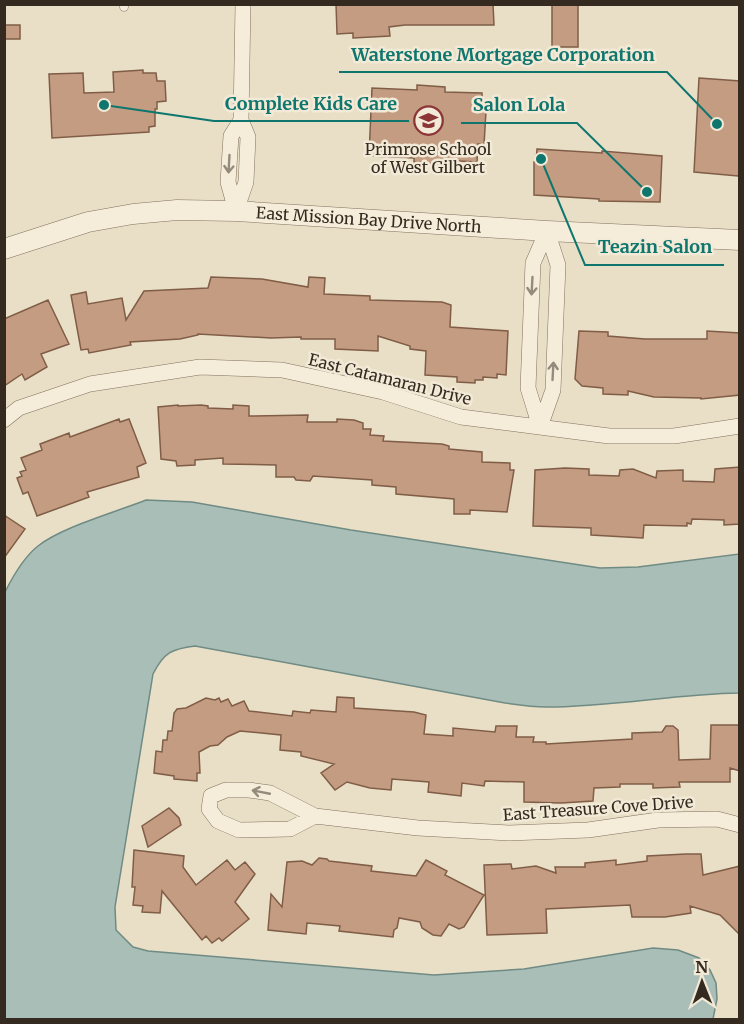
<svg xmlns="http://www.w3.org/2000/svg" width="744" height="1024" font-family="Merriweather,serif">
<rect width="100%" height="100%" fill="#e9dfc7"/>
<path fill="#a8beb7" stroke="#6f8b84" stroke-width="1.5" d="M 146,500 L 192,502 L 351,530 L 600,568 L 638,567 L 739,554 L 739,693 C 675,694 611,707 546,707 C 533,707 519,705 505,703 L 195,646 C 172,649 164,652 153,674 L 115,907 L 116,930 L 133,947 L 148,951 L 434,975 L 524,969 L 653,948 L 678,950 L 699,958 L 710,970 L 716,983 L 717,999 L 713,1019 L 5,1019 L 5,592 C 13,576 24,557 38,546 C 62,527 116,512 146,500 Z"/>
<path fill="#c39c81" stroke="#805d47" stroke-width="1.5" d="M 336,4 L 493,4 L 494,25 L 405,25 L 389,27 L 390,36 L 353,38 L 353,33 L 337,34 Z
M 552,4 L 578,4 L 578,47 L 552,47 Z
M 4,25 L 20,25 L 20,39 L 4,39 Z
M 143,70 L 143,73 L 156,73 L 157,81 L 165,81 L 166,101 L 157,102 L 157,109 L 155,109 L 155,126 L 149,127 L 149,132 L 52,138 L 49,74 L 83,73 L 84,93 L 114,92 L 113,72 Z
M 699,78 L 740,81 L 740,173 L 738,176 L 694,172 Z
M 417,85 L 445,87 L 445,92 L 482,93 L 482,111 L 486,111 L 484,145 L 478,144 L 477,162 L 440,160 L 440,164 L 414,162 L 414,158 L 369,156 L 372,88 L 417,90 Z
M 537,149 L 602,153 L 602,151 L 662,156 L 660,202 L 599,201 L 599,199 L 534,195 L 534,162 L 536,162 Z
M 211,277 L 262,279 L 308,287 L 309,277 L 325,278 L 324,294 L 370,296 L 370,300 L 442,302 L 451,305 L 450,327 L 508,331 L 506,375 L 497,374 L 497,378 L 483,377 L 483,380 L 475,380 L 475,383 L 457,382 L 457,377 L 425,375 L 426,351 L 410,349 L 410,346 L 378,336 L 378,351 L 335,349 L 335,339 L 301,339 L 301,337 L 271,338 L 198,334 L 198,335 L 180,339 L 130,342 L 131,345 L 89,353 L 88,349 L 81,350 L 71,295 L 86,292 L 88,304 L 122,298 L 126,320 L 144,291 L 208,288 Z
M 48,300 L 69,344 L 41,354 L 47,367 L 25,380 L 22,374 L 4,386 L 4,319 Z
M 579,331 L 608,332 L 608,336 L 645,339 L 707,339 L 707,331 L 740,333 L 740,395 L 701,399 L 701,398 L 654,397 L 628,391 L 628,395 L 603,394 L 603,388 L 582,386 L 575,379 Z
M 178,405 L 178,406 L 201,405 L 208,406 L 208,408 L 233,409 L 233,405 L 249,406 L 249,416 L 308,415 L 307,422 L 337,422 L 337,419 L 354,420 L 363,423 L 363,429 L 371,429 L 370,435 L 384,436 L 383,441 L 442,444 L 449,446 L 449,449 L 482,452 L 482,462 L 510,463 L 510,470 L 514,470 L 507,512 L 470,510 L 470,514 L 454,514 L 454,499 L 396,494 L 396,487 L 372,485 L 372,480 L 313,476 L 310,481 L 296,480 L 294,477 L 276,477 L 276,465 L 223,464 L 223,458 L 195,460 L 195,465 L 177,466 L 176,461 L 161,459 L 158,407 Z
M 119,419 L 120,422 L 129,419 L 146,463 L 137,467 L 139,477 L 87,492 L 89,497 L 37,516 L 28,492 L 23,494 L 17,478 L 22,476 L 20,472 L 26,470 L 21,458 L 42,450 L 40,444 L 69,433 L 70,437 Z
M 740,467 L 740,524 L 724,525 L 724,520 L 692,519 L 691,524 L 687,523 L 687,526 L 644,525 L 643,538 L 591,535 L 591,528 L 533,526 L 535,470 L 565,468 L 589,469 L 589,475 L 619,476 L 620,470 L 633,469 L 656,478 L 657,471 L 683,470 L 683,481 L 714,482 L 715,469 Z
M 4,515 L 25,529 L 4,558 Z
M 337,697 L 354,698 L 354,708 L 414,712 L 426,715 L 424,734 L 453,736 L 453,728 L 495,732 L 496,726 L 517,726 L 516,737 L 534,737 L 533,742 L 546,742 L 546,744 L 632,739 L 632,733 L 662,732 L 666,726 L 673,726 L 678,730 L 679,760 L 710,759 L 711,725 L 740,725 L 740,771 L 730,768 L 730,782 L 679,782 L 680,787 L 653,788 L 653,784 L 620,784 L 620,787 L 594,788 L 593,801 L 561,803 L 524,802 L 524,782 L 485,781 L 484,786 L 462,783 L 461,796 L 428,792 L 429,782 L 392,779 L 391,790 L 370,788 L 347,782 L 335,790 L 321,773 L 334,764 L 301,756 L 301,752 L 280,750 L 281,735 L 240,731 L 227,737 L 218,745 L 210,746 L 199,752 L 200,773 L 197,773 L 197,781 L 174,779 L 174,776 L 154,773 L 156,751 L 162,752 L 163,740 L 167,740 L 168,731 L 172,731 L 174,713 L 177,709 L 186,708 L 206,698 L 215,700 L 219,698 L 221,702 L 228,699 L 232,706 L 244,701 L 249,711 L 292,716 L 293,711 L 310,713 L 311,710 L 336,712 Z
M 169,808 L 179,818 L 181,825 L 148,847 L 142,826 Z
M 134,850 L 184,856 L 183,867 L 196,885 L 227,860 L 235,870 L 245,862 L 255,874 L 235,902 L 249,919 L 222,941 L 219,938 L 212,943 L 206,936 L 202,940 L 162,891 L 160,913 L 142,912 L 143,906 L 133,905 L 135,887 L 132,887 Z
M 686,854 L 701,854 L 703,875 L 740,866 L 740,935 L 720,915 L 690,906 L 691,913 L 665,917 L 632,917 L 630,905 L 546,909 L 547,933 L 487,935 L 484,865 L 511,864 L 512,869 L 536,866 L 556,873 L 555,867 L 585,867 L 585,863 L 616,860 L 616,865 L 647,861 L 647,856 Z
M 319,858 L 327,859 L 329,861 L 372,866 L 371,871 L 416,876 L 426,860 L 447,871 L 445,875 L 484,895 L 464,927 L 459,929 L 449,924 L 441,936 L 433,935 L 422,928 L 420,922 L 399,918 L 397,928 L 394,930 L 393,937 L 339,931 L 340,926 L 307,923 L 306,934 L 268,930 L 271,894 L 282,907 L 287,862 L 302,861 L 312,865 Z"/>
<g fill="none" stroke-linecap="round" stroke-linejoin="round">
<defs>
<path id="service" d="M 124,4 L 124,7"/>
<path id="minor" d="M 236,211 L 246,182 L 248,137 L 241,120 L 243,4
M 236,211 L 228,182 L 231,136 L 241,120
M 4,420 L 19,408 L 90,384 L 200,367 L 282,370 L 383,392 L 461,417 L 609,436 L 674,436 L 740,426
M 540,427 L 528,388 L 533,263 L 547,231
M 540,427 L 553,390 L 558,265 L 547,231
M 315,816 L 290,829 L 239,830 L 218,821 L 209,809 L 211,796 L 226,790 L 249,790 L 270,793 L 315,816 L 418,828 L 509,833 L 588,830 L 658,820 L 717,819 L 740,825"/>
<g id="tertiary">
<path id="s1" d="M 4,249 L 88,222 L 133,214 L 177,210 L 236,211 L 547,231 L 740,240"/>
</g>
</defs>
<use href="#service" stroke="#83715e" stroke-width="9"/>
<use href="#minor" stroke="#83715e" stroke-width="16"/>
<use href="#tertiary" stroke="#83715e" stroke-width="21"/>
<use href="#service" stroke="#f5ecda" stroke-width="8"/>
<use href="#minor" stroke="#f5ecda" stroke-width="15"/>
<use href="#tertiary" stroke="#f5ecda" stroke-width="20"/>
</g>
<defs><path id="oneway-shaft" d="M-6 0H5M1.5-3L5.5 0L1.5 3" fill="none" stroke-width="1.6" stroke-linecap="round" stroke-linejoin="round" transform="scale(1.5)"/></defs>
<g stroke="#958b7d">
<use href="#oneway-shaft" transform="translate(229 164) rotate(93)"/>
<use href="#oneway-shaft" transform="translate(532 286) rotate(93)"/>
<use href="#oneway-shaft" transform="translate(553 371) rotate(-87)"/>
<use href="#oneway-shaft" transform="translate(261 792) rotate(-169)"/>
</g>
<defs>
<symbol id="school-ring" viewBox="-11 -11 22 22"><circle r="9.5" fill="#f2e9d6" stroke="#8c3537" stroke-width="1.5"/><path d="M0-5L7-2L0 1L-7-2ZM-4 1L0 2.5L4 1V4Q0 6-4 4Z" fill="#8c3537"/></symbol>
</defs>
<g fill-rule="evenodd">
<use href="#school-ring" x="412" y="104" width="33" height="33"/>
</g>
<g text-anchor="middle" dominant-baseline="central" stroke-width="5" stroke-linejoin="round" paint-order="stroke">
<g font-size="16" fill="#352a20" stroke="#f2e9d6">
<text x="428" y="149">Primrose School<tspan x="428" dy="18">of West Gilbert</tspan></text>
</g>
<g font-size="16" fill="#352a20" stroke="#f2e9d6">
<text stroke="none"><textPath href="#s1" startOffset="370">East Mission Bay Drive North</textPath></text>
<text transform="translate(390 379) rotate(14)">East Catamaran Drive</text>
<text transform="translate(598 808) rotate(-4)">East Treasure Cove Drive</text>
</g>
</g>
<path fill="none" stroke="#0f766e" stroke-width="2" d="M717 124L667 72H339M104 105L214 121H409M647 192L577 123H461M541 159L585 265H724"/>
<g fill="#0f766e" stroke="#f2e9d6" stroke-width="2">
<circle cx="717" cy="124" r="6"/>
<circle cx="104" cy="105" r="6"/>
<circle cx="647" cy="192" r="6"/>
<circle cx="541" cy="159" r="6"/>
</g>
<g font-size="18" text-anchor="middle" font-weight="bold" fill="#0f766e" stroke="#f2e9d6" stroke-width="5" stroke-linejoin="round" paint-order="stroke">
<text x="503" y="61">Waterstone Mortgage Corporation</text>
<text x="311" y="110">Complete Kids Care</text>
<text x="519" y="111">Salon Lola</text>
<text x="655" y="253">Teazin Salon</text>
</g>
<rect width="744" height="1024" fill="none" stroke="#352a20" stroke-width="12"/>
<g transform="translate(702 982) rotate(359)" stroke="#f2e9d6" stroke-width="4.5" paint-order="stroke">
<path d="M0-4.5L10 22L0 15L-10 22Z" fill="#352a20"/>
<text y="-9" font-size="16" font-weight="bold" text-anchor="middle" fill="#352a20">N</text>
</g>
</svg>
